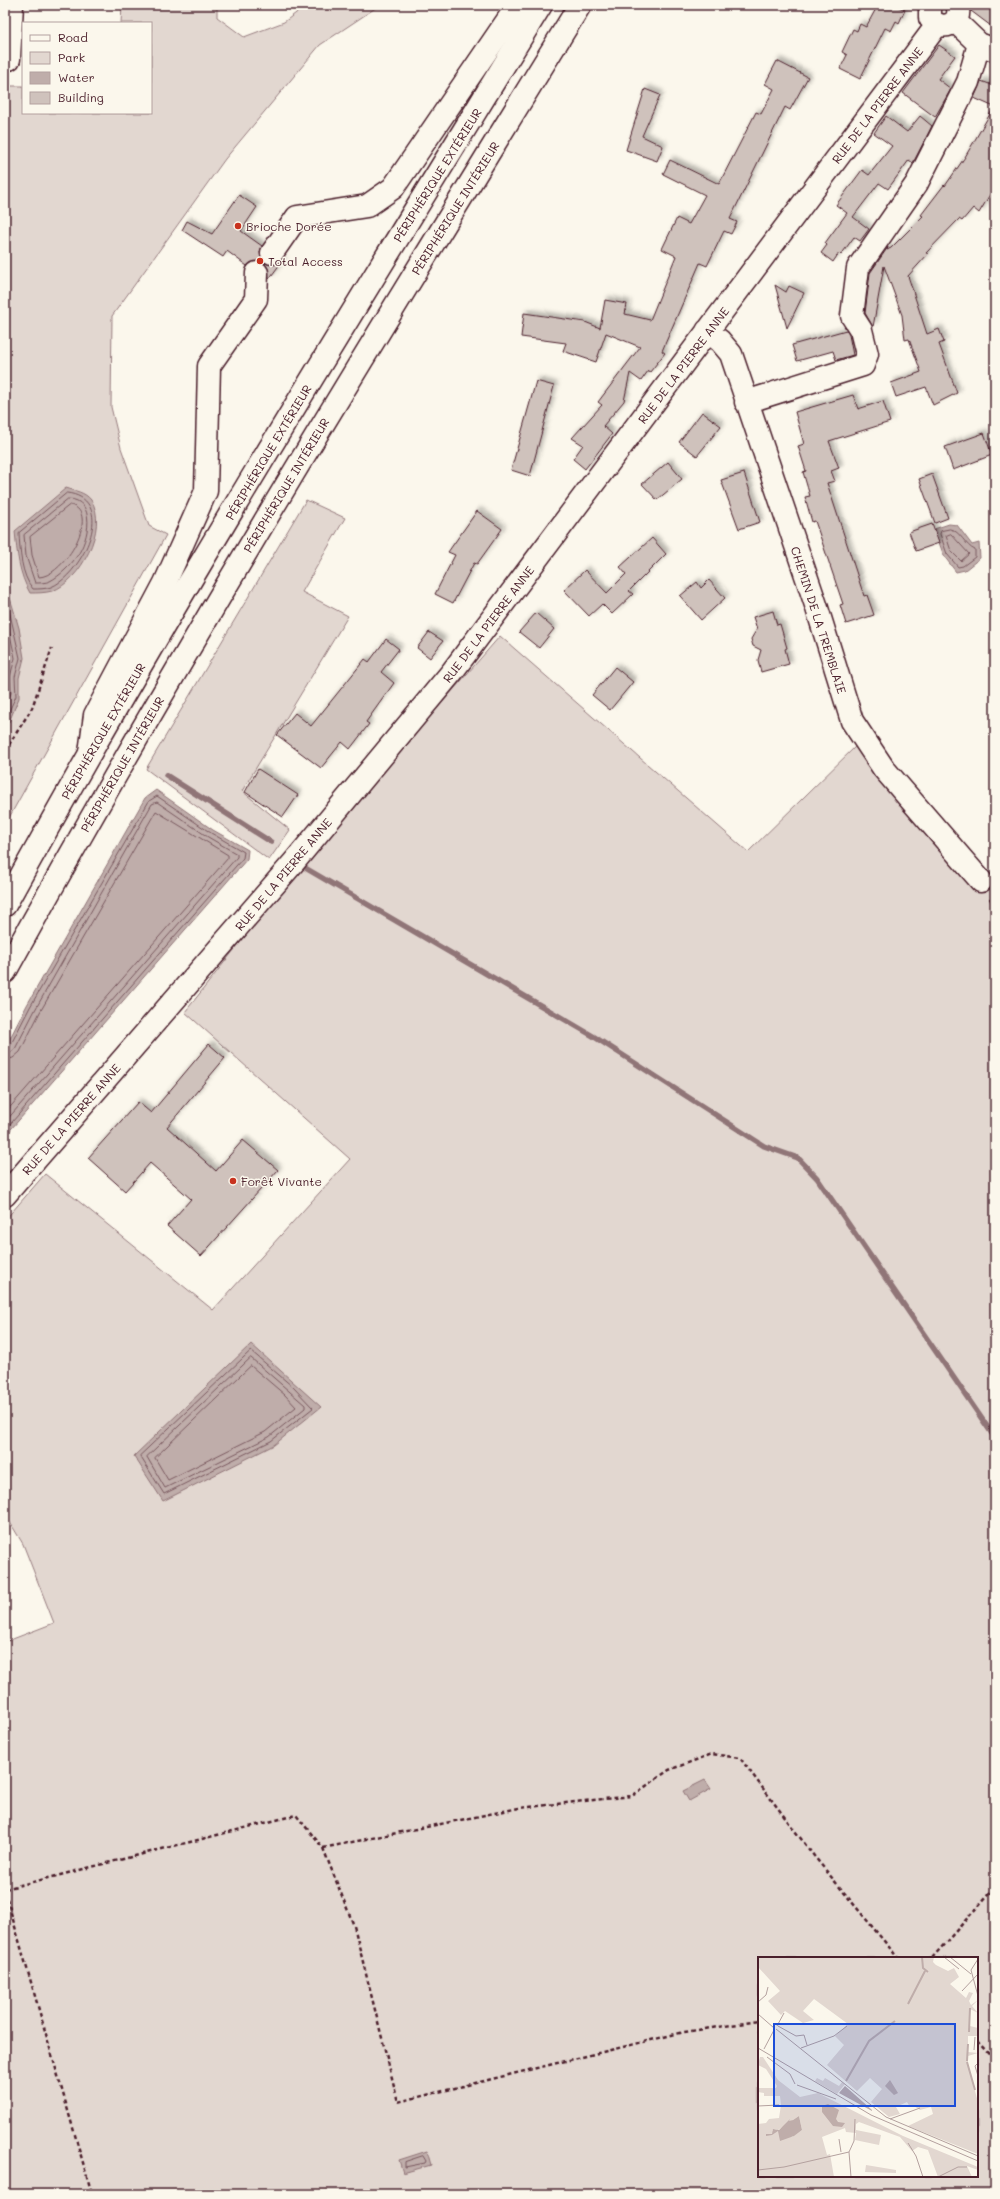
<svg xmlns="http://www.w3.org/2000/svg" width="1000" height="2199" font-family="Mali,sans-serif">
<defs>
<filter id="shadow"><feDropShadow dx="3.5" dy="-3.5" stdDeviation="2" flood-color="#0004"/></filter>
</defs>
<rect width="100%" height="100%" fill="#fbf7ec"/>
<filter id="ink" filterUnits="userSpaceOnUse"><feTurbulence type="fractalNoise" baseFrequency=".025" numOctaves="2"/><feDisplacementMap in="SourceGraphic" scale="8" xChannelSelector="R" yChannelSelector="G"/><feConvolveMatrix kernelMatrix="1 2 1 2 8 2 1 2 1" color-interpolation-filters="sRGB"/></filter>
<g filter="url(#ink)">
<path fill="#e2d7d0" stroke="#967b7e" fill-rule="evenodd" d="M 122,5 L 217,5 L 217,17 L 244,37 L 284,22 L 307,5 L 380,5 L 320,45 L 225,159 L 112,316 L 111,407 L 121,448 L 149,526 L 166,535 L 5,825 L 5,86 L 23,86 L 23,113 L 151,113 L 151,23 L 121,23 Z
M 306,500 L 345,518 L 302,592 L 348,616 L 242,791 L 290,830 L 269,860 L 146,769 Z
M 500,636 L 748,852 L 859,743 L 995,887 L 995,2194 L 5,2194 L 5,1642 L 54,1623 L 23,1544 L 5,1514 L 5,1220 L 45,1174 L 213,1310 L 350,1159 L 185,1012 L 303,863 ZM 759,1958 L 977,1958 L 977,2176 L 759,2176 Z"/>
<path fill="#bfadaa" stroke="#907477" d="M 66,488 C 75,491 85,492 91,500 C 109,527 80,582 52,591 C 45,593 37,593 30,593 C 19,574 17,553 15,531 Z
M 949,524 L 957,525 L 972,545 L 979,543 L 980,558 L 965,570 L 956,572 L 944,556 L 934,529 Z
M 5,581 L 19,628 L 24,658 L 19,678 L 19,698 L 9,722 L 5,724 Z
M 156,790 L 213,830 L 248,850 L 247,859 L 5,1136 L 5,1048 L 27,1005 L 145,798 Z
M 251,1344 L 321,1407 L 274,1445 L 163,1501 L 134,1456 Z
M 705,1780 L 711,1789 L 689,1801 L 683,1791 Z
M 427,2151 L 431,2165 L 403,2173 L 399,2160 Z"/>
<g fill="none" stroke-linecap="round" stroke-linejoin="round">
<path stroke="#79585e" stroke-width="1" d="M 67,493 C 119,499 82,575 51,587 C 46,589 38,589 33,589 C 21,575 20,551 19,533 Z
M 68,499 C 97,499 89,540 77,556 C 71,565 60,576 50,581 C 46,583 40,583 35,583 L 26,556 L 24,535 Z
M 70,505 C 102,511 65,576 39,577 L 32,555 L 30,537 Z
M 950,529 C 961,531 965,546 975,550 L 975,557 L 963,566 L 958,567 L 947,554 L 940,534 L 941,531 Z
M 951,534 L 969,554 L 961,561 L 951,551 L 946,536 Z
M 5,592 L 20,658 L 15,677 L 16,696 L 5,720
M 5,611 L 15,658 L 10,677 L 11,693 L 5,706
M 5,1049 L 10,1046 L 30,1007 L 149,801 L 157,796 L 211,833 L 244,852 L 243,858 L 5,1130
M 5,1054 L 10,1053 L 15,1049 L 35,1010 L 152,804 L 157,802 L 208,837 L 237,854 L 237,857 L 5,1122
M 5,1060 L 13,1058 L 20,1052 L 40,1012 L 156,811 L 228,855 L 228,858 L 5,1113
M 251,1351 L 293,1387 L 313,1408 L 271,1441 L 164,1494 L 140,1456 Z
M 251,1358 L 305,1405 L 305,1408 L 269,1437 L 165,1488 L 147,1457 Z
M 251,1366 L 285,1395 L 296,1407 L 265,1432 L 168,1480 L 155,1458 Z
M 423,2156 L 426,2161 L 425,2163 L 405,2167 L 405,2162 Z"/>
<path stroke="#907477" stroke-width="5.5" d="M 166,775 L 271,842
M 307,869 L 593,1036 L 764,1146 L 798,1158 L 817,1178 L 995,1438"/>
</g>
<path fill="#cfc2bc" stroke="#4a1f2b" filter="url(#shadow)" d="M 878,5 L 895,5 L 905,10 L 899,23 L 896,21 L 891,31 L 885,28 L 860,79 L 840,69 L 847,55 L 842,52 L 853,29 L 857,31 L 860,24 L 866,27 Z
M 970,5 L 995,5 L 995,29 L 971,11 Z
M 939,45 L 955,56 L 938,79 L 951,89 L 935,117 L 903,93 Z
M 777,61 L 808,77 L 790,110 L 785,107 L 730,219 L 737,222 L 731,234 L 724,231 L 707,266 L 700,263 L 662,351 L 665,353 L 650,372 L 648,371 L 641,381 L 630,373 L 624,401 L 603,426 L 612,434 L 585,469 L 573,459 L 583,445 L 572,438 L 602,405 L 598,402 L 640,347 L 606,333 L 596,362 L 563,351 L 566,343 L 521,337 L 524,313 L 585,322 L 600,328 L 605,300 L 627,304 L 625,314 L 650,320 L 676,256 L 662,249 L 677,218 L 689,224 L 705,195 L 663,174 L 670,160 L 719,184 L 756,112 L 761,114 L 774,89 L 765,84 Z
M 981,81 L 995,86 L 995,186 L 979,213 L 973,208 L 962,221 L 959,219 L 926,253 L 928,254 L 908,276 L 927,334 L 939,329 L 944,342 L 939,344 L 957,393 L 933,405 L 926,387 L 896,397 L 891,383 L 921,372 L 909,339 L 905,340 L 902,315 L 884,266 L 873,327 L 865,313 L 870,273 L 888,247 L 887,250 L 891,248 L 923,216 L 921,215 L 944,185 L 945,186 L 965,157 L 994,107 L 974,98 Z
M 645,89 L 660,95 L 642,136 L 663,146 L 657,161 L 626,150 Z
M 886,116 L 907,132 L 920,116 L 932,126 L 913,163 L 909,160 L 888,189 L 879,183 L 853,217 L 869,229 L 860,241 L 854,237 L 841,255 L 839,253 L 833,262 L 821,253 L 827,245 L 825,243 L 847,213 L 836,205 L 862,170 L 869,175 L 892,146 L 874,133 Z
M 239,195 L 257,207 L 241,231 L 262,246 L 260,252 L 265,263 L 271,265 L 283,260 L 269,279 L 268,268 L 263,262 L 257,261 L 247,266 L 227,251 L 223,257 L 182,230 L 187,221 L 212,234 Z
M 775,285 L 786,292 L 789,286 L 804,293 L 787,328 Z
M 846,330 L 849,335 L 853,355 L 836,360 L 833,351 L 797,361 L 792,345 Z
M 536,381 L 554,386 L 530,476 L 511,470 Z
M 853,395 L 858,409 L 883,401 L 890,422 L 829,441 L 839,468 L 831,471 L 835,481 L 827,483 L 864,596 L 867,595 L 874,615 L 846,624 L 840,605 L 843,604 L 815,521 L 812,522 L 805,497 L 810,496 L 803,472 L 806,471 L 798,446 L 804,444 L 795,412 Z
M 702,412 L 721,426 L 697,456 L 679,442 Z
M 984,433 L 992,455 L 953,470 L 945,447 Z
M 668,462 L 682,479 L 657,500 L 642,484 Z
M 744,473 L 760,522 L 739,529 L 721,480 Z
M 932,474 L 948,518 L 935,523 L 919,479 Z
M 477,511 L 502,529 L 477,564 L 474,563 L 453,603 L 435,594 L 455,555 L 448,552 Z
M 932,524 L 939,543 L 916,551 L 909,532 Z
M 652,538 L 666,554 L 629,591 L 633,594 L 612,614 L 602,604 L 589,616 L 564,590 L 585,570 L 607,593 L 626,574 L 620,567 Z
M 709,580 L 725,598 L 701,620 L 680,596 L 697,582 L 701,588 Z
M 773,611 L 777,625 L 780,624 L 787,648 L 785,649 L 789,664 L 761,672 L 758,660 L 761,650 L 753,646 L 751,639 L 757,629 L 753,617 Z
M 536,613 L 554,629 L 539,648 L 519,632 Z
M 429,632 L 443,641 L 430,658 L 417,648 Z
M 386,639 L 399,649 L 381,672 L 394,683 L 366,722 L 369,724 L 350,749 L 342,742 L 321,768 L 277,735 L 295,713 L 311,726 L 365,659 L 369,662 Z
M 615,667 L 633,682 L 610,710 L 592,695 Z
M 258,769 L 298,795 L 283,817 L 245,792 Z
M 209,1044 L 225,1058 L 167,1127 L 216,1171 L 243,1140 L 278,1170 L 201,1256 L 167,1226 L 191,1199 L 150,1163 L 125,1191 L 88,1158 L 138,1102 L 151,1113 Z"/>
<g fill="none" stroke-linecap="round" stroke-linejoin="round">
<defs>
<path id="minor" d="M 930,5 L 930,18 C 941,33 964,24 957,5
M 955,21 L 979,44 L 995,50
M 9,59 L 12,5
M 272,253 L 297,217 L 367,206 L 393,188 L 518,5
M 707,331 L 720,341 L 731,354 L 816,605 L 852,721 L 884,769 L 981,881
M 746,402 L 863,365 L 867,354 L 861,330 L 852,316 L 858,268 L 917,183 L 968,82 L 979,44
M 90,753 L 95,715 L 165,583 L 206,491 L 209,366 L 256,299 L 257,273
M 5,1195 L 294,862 L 452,672 L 937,25"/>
<path id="highway" d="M 5,905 C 173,599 358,303 541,5
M 5,972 C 186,643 383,324 580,5"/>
</defs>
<use href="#minor" stroke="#4a1f2b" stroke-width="25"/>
<use href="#highway" stroke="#4a1f2b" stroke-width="25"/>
<path stroke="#4a1f2b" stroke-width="2.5" stroke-dasharray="4 3" stroke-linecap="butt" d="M 5,751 L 32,708 L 52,648
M 990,898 L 995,908
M 323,1848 L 354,1926 L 398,2102 L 684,2032 L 759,2021
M 5,1889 L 296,1815 L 323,1848 L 519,1808 L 632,1796 L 669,1770 L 712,1754 L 740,1758 L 814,1856 L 898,1958
M 5,1892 L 92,2194
M 932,1958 L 995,1887
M 977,2041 L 995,2061"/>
<use href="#minor" stroke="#fbf7ec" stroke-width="22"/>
<use href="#highway" stroke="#fbf7ec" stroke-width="22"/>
</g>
</g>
<g fill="#c8321e" stroke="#fbf7ec" stroke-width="1.5">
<circle cx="238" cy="226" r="4"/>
<circle cx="260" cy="261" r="4"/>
<circle cx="233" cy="1181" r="4"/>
</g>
<g text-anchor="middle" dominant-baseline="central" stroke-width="3" stroke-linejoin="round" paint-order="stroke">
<g font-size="12" fill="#4a1f2b" stroke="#fbf7ec">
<text transform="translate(877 105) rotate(-53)">RUE DE LA PIERRE ANNE</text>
<text transform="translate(437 175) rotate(-58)">PÉRIPHÉRIQUE EXTÉRIEUR</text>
<text transform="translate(455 208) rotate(-58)">PÉRIPHÉRIQUE INTÉRIEUR</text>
<text transform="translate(683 365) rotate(-53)">RUE DE LA PIERRE ANNE</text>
<text transform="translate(268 452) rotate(-59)">PÉRIPHÉRIQUE EXTÉRIEUR</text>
<text transform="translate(286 485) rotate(-59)">PÉRIPHÉRIQUE INTÉRIEUR</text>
<text transform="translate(819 620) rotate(72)">CHEMIN DE LA TREMBLAIE</text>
<text transform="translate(488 624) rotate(-53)">RUE DE LA PIERRE ANNE</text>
<text transform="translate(103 731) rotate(-60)">PÉRIPHÉRIQUE EXTÉRIEUR</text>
<text transform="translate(122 764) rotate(-60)">PÉRIPHÉRIQUE INTÉRIEUR</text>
<text transform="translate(283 874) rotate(-50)">RUE DE LA PIERRE ANNE</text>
<text transform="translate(71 1119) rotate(-49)">RUE DE LA PIERRE ANNE</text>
</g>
<g font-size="12" fill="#4a1f2b" stroke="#fbf7ec" text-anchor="start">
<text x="246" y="226">Brioche Dorée</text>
<text x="268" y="261">Total Access</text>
<text x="241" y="1181">Forêt Vivante</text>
</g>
</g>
<g transform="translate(758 1957)">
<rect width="220" height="220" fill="#fbf7ec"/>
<path d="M 0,0 L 176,0 L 175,5 L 178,8 L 190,14 L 196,11 L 201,20 L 192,27 L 208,41 L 211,35 L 215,36 L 211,44 L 213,48 L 220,43 L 214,49 L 220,56 L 212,52 L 212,69 L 220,71 L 220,79 L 210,79 L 210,95 L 220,96 L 210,99 L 210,109 L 220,145 L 220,197 L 150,169 L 175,157 L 173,150 L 162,153 L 156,149 L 152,150 L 149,145 L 138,150 L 142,157 L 131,160 L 113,145 L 124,132 L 112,121 L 99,134 L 69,108 L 86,88 L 77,79 L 90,67 L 56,42 L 45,54 L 56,63 L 45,66 L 27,54 L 23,58 L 10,44 L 22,34 L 0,10 ZM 2,100 L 5,100 L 20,123 L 42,140 L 60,136 L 145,179 L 220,210 L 220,213 L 209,209 L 214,220 L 180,220 L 170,193 L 160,190 L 154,194 L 142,180 L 101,165 L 98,167 L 98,173 L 123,178 L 121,188 L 97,183 L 98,176 L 88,175 L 87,171 L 64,180 L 69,198 L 72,197 L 76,220 L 0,220 L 0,167 L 8,166 L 11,162 L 21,161 L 23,148 L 22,139 L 6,139 L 6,136 L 0,135 L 0,131 L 18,131 L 19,129 L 8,112 L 0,108 ZM 41,159 L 44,173 L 34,180 L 19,173 L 14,174 L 17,172 L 20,173 ZM 59,121 L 65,124 L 67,121 L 81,129 L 84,125 L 87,127 L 79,137 L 57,124 ZM 108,208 L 138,213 L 138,216 L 107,215 Z" fill="#e2d7d0" fill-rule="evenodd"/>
<path d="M 132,123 L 140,136 L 136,138 L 127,129 ZM 87,129 L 114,153 L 114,154 L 81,136 ZM 70,147 L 81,153 L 78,162 L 80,165 L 87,166 L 84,170 L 75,169 L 64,155 L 64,149 ZM 41,159 L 44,173 L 36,179 L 22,184 L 20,174 L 14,178 L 8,179 L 8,177 L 14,177 L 15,172 L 21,173 L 32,162 L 31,164 L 35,163 Z" fill="#bfadaa"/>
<path fill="none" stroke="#bfadaa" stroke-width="2" d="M 164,0 L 165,11 L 170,15M 150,47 L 167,14M 211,75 L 212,51M 209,104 L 210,87M 209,105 L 217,133M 88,124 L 111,84 L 137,64"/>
<path fill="none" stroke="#b4a19f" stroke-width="1" d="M 186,0 L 201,12M 192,0 L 213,17M 213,13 L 220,39M 213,13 L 220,2M 204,34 L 220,17M 0,45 L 8,38 L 10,30M 0,57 L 16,71M 19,69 L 26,56M 20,69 L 38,79 L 46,78 L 49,88M 18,72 L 128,160 L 220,199M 0,91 L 113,158 L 220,204M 43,91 L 76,79 L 89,69M 6,92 L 16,73M 216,93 L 217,80M 9,100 L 32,117 L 37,127M 220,106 L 217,109 L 220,119M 39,128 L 78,142M 0,149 L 21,148M 132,162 L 162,151M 81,182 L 83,195M 150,186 L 158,199 L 165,220M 0,213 L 26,210 L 91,195M 93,220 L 91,195 L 96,184 L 97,162M 180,220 L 200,210 L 209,210"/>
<path fill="#1d4ed8" fill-opacity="0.15" stroke="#1d4ed8" stroke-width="2" d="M 16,67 L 197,67 L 197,149 L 16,149 Z"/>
<rect width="220" height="220" fill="none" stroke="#4a1f2b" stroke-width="2"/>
</g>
<rect width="1000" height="2199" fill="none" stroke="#fbf7ec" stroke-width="20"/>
<rect x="10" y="10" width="980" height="2179" fill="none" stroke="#4a1f2b" stroke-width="1.5" filter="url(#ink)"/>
<rect x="22" y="22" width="130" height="92" fill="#fbf7ec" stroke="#b4a19f"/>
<rect x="30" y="35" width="20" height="6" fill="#fbf7ec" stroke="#b4a19f"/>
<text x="58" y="42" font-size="12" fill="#4a1f2b">Road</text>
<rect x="30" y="52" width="20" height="12" fill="#e2d7d0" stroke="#b4a19f"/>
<text x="58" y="62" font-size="12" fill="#4a1f2b">Park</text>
<rect x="30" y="72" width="20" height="12" fill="#bfadaa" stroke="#b4a19f"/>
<text x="58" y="82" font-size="12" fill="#4a1f2b">Water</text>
<rect x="30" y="92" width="20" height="12" fill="#cfc2bc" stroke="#b4a19f"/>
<text x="58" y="102" font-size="12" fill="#4a1f2b">Building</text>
</svg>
